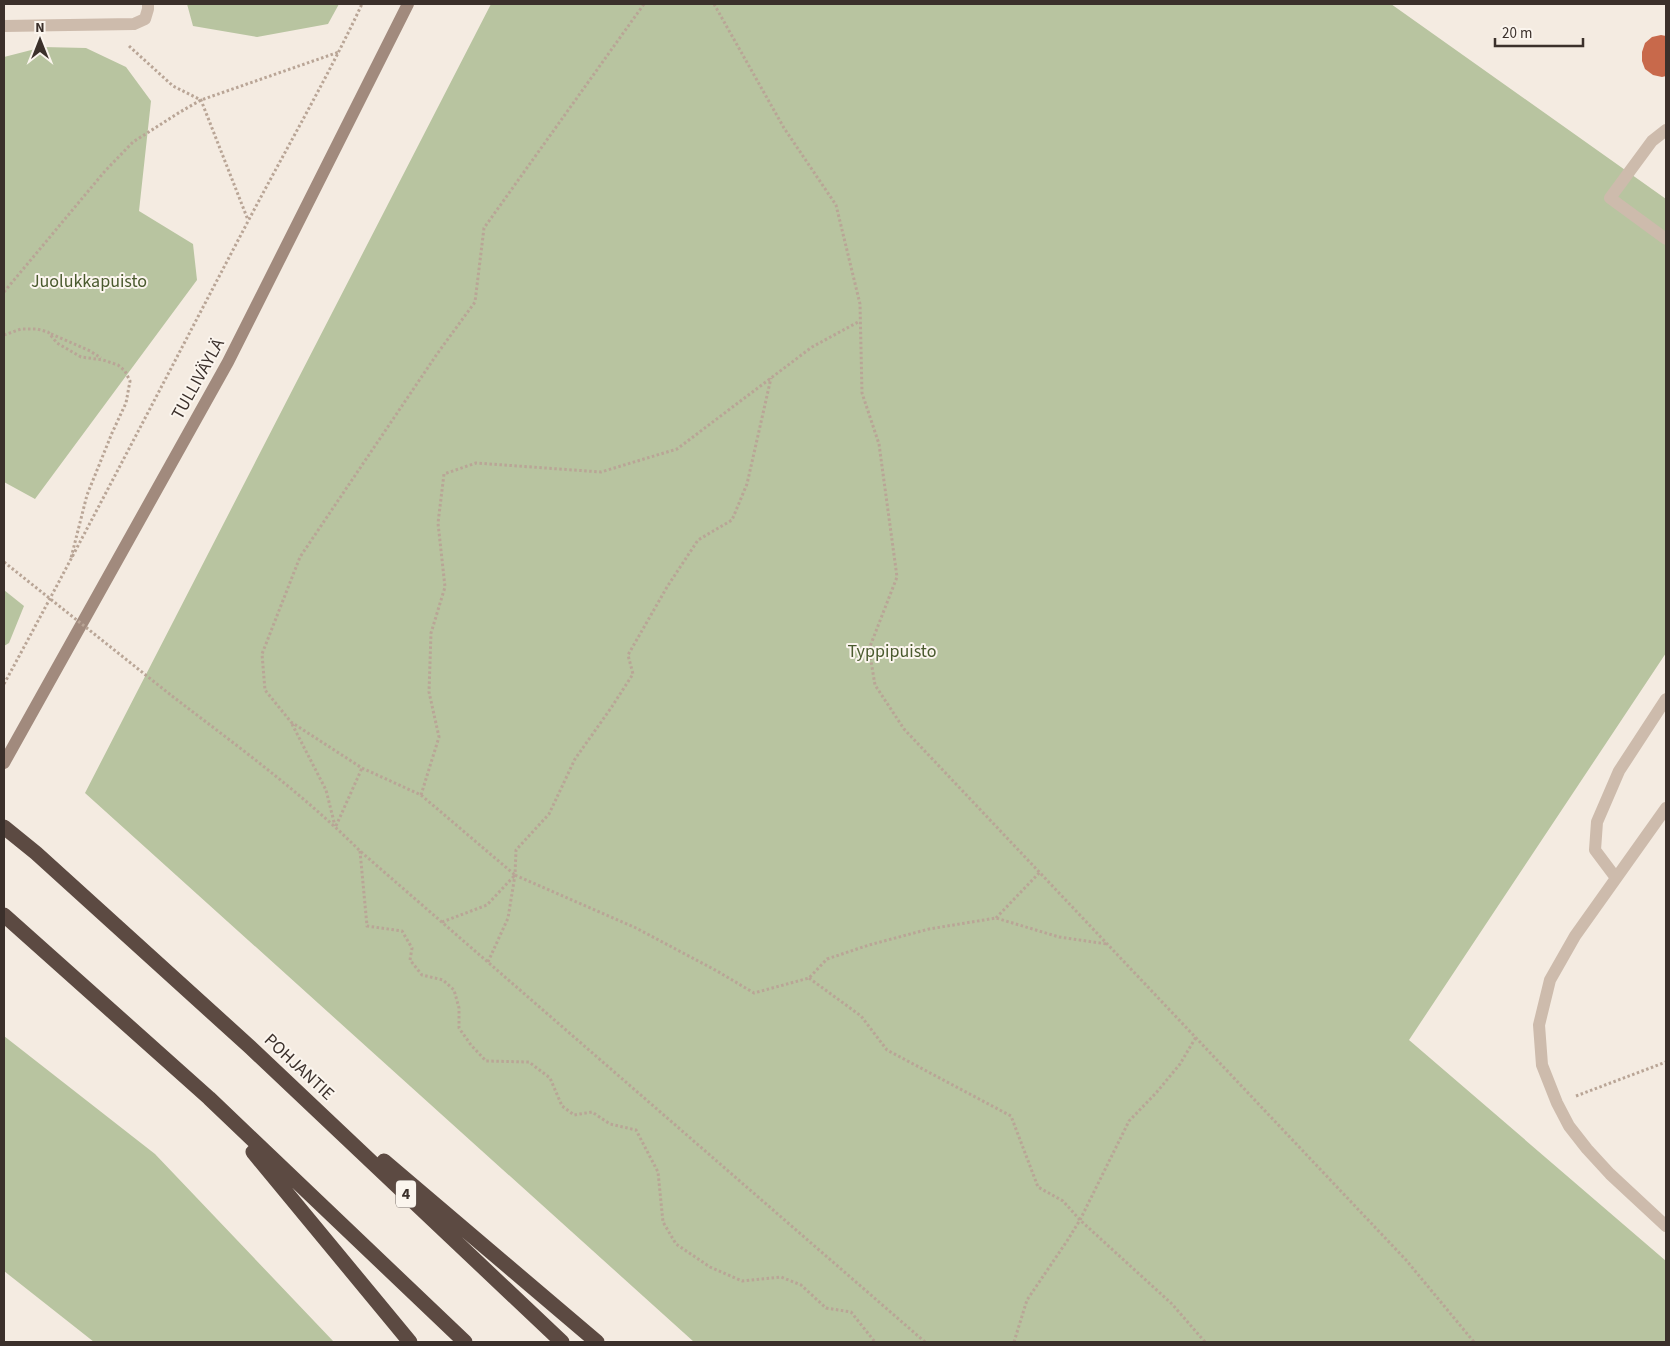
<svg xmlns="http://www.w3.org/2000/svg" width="1670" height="1346" font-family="'Source Sans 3',sans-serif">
<rect width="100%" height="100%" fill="#f4ebe1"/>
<path fill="#b8c4a0" d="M 187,4 L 339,4 L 328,24 L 257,37 L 193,26 Z
M 491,4 L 1391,4 L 1666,199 L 1666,653 L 1409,1040 L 1666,1261 L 1666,1342 L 694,1342 L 85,793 Z
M 43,47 L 86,48 L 126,67 L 151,101 L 139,211 L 193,244 L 197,280 L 35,499 L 4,482 L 4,57 Z
M 4,590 L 24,606 L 9,643 L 4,646 Z
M 4,1036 L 155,1154 L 334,1342 L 94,1342 L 4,1271 Z"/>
<path fill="#c8694b" d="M 1661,35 L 1666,36 L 1666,76 L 1662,77 L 1653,75 L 1645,69 L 1642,61 L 1642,52 L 1645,43 L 1652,37 Z"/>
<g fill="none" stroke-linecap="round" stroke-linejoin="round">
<path stroke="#b9a596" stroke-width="3" stroke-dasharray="2.5 2.5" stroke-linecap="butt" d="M 714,4 L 784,128 L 836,205 L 860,304 L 862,393 L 879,444 L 897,577 L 869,649 L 875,685 L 904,729 L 1406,1260 L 1474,1342
M 129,46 L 173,86 L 201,100 L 248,220
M 4,292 L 105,171 L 133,142 L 180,112 L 201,100 L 339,52
M 51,334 L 90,351 L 101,358
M 4,335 L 21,329 L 37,329 L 48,332 L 57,343 L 81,357 L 103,360 L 118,365 L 125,371 L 130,381 L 126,403 L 112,433 L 87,495 L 71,558
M 4,684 C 86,533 164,381 244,229 C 283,154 326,81 362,4
M 172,696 C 236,745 302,793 360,851 L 925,1342
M 292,724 L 326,790 L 335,826
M 421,795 L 439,737 L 429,692 L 431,633 L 445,587 L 438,523 L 444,474 L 476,463 L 601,472 L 677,449 L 812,347 L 860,321
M 336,826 L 362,768
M 360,851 L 367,926 L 402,931 L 412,948 L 410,960 L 422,975 L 443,980 L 454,990 L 459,1008 L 459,1028 L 471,1045 L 486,1061 L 529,1062 L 550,1078 L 562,1106 L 574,1115 L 592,1112 L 610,1124 L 636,1130 L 658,1172 L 663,1222 L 676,1244 L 710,1267 L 742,1281 L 781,1277 L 801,1285 L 826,1308 L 851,1312 L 875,1342
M 515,875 L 636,928 L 717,971 L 754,993 L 809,978 L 827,959 L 869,945 L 929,929 L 996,918 L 1059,937 L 1107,944
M 996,918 L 1040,872
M 442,922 L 487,905 L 515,875 L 421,795 L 362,768 L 291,722 L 265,690 L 262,654 L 300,557 L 437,354 L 475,302 L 484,228 L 644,4
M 488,962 L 508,918 L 515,875 L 516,850 L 549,814 L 575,759 L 611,708 L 633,674 L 628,655 L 667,587 L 698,540 L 732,520 L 747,484 L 771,378
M 809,978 L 861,1016 L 887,1050 L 1011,1116 L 1038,1187 L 1063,1201 L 1080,1220 L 1172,1304 L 1205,1342
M 1576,1096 L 1666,1062
M 1014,1342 L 1027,1300 L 1067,1241 L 1080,1220 L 1129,1121 L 1156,1093 L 1180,1064 L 1196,1037"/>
<path stroke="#cdbbac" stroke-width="12" d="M 1666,130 L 1652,141 L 1610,198 L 1666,239
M 1666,808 L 1575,936 L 1550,980 L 1539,1025 L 1542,1065 L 1557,1103 L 1569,1126 L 1587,1149 L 1610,1174 L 1666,1226
M 1616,878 L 1595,850 L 1597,822 L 1619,771 L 1666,699"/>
<path stroke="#cdbbac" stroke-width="12" d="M 4,26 L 134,24 L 145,19 L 148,9 L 148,4"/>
<path stroke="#a18a7d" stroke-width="12" d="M 4,763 L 228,362 L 408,4"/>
<path stroke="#5c4a42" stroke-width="15" d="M 4,827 L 36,853 L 250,1047 L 562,1342
M 4,915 L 209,1098 L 465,1342
M 253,1152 L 410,1342
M 384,1161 L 597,1342"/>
<path stroke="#b9a596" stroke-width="3" stroke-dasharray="2.5 2.5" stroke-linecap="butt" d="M 4,562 L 172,696"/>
</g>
<g text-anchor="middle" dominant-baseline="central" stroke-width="4" stroke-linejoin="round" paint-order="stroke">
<rect fill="#fbf5ee" stroke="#756b66" stroke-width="1" x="396" y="1180.5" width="20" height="27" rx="4"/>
<g font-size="16" font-weight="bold" fill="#3b302b">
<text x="406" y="1194">4</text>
</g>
<g font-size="18" fill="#4a5a2e" stroke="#fbf5ee">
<text x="89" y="281">Juolukkapuisto</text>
<text x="892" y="651">Typpipuisto</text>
</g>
<g font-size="18" fill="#3b302b" stroke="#fbf5ee">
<text transform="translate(198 379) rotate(-61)">TULLIVÄYLÄ</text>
<text transform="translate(299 1067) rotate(43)">POHJANTIE</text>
</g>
</g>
<rect width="1670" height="1346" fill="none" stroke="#3b302b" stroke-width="10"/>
<g transform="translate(40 40)" stroke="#fbf5ee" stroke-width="4" paint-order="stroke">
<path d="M0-4L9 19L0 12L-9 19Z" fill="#3b302b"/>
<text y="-8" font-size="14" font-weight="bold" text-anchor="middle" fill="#3b302b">N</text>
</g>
<path d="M1495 38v8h88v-8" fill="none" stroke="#3b302b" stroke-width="2.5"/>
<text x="1502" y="38" font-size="15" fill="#3b302b" stroke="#fbf5ee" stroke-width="4" paint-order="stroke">20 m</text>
</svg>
